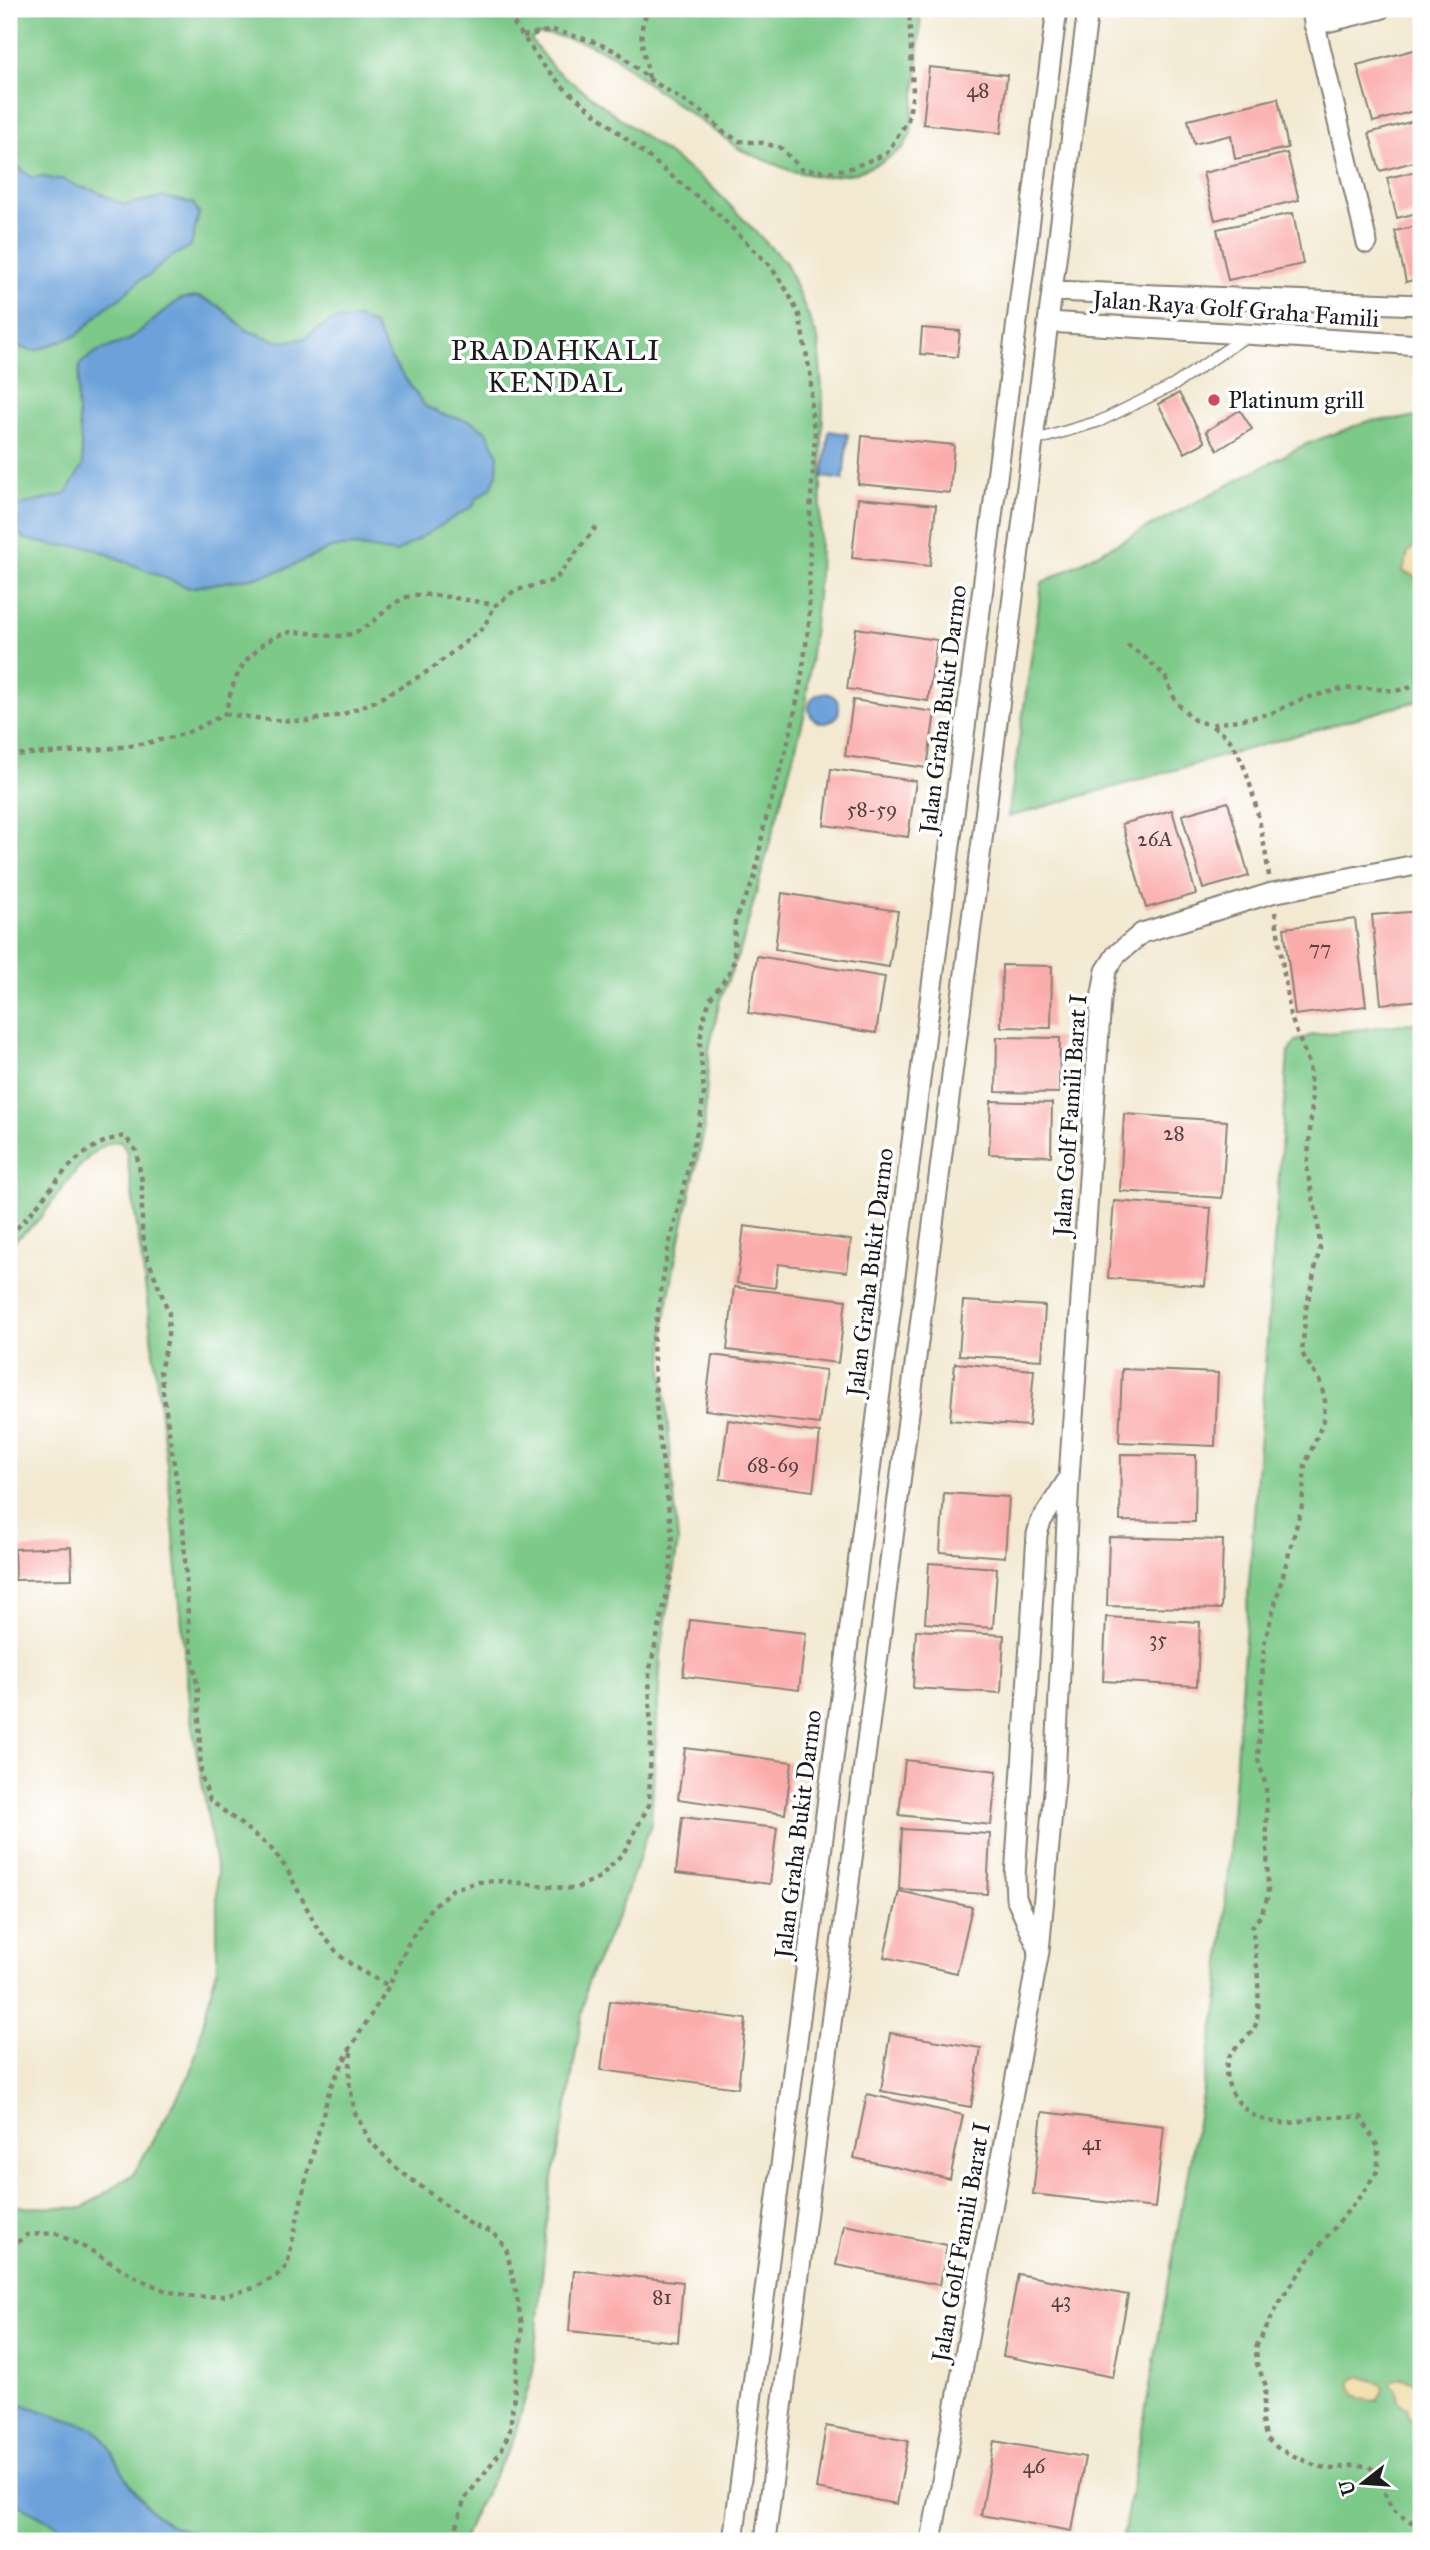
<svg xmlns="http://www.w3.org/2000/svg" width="1430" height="2550" font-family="'IM FELL Great Primer',serif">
<rect width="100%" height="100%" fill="#fff"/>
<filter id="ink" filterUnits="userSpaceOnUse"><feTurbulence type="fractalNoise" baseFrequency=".0143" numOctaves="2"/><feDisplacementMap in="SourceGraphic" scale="14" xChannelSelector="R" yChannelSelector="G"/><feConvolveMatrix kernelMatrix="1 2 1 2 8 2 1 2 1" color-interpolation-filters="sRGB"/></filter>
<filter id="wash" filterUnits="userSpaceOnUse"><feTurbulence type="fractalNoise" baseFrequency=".00686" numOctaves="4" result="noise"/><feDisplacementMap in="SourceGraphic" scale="28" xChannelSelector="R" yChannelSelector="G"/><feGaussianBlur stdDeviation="1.57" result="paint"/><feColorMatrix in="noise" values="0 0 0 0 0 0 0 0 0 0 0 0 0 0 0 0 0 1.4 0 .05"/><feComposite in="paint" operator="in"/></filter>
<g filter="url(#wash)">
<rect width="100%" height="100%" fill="#f3e9d1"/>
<path fill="#7cc988" stroke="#4c7252" stroke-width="2" d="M 9,9 L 921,9 L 917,77 L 911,133 L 904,147 L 882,162 L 856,173 L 822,177 L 791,171 L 741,150 L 643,80 L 613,55 L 586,43 L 552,35 L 536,35 L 531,40 L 554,69 L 711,186 L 786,263 L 818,339 L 823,401 L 819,576 L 805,713 L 742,945 L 720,1000 L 709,1050 L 704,1131 L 675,1262 L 665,1319 L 663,1369 L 678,1542 L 661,1653 L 651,1824 L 621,1908 L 587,1983 L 567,2107 L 550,2193 L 533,2371 L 513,2441 L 472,2517 L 463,2541 L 9,2541 L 9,2204 L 24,2207 L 83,2208 L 134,2173 L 191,2073 L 217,1967 L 217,1871 L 190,1713 L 169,1483 L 144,1276 L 126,1150 L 121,1142 C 92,1137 58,1197 41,1217 C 32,1228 19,1236 9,1246 Z
M 1421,417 L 1421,700 L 1008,817 L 1042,583 L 1304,445 L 1368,421 Z
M 1421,1022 L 1421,2541 L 1159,2541 L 1123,2536 L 1218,2004 L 1288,1053 L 1296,1041 L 1312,1035 Z"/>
<path fill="#eeda9e" stroke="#857b5d" stroke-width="2" d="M 1415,546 L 1421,548 L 1421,591 L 1415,576 L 1403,572 L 1408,552 Z
M 1362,2376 L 1374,2380 L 1382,2386 L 1383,2391 L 1378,2400 C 1365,2403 1353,2397 1350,2383 L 1352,2379 Z
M 1401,2378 L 1412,2381 L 1417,2387 L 1415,2394 C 1418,2404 1426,2411 1419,2422 L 1414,2423 L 1409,2417 L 1407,2407 L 1399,2402 L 1397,2390 L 1391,2384 L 1393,2380 Z"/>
<path fill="#6ca2d9" stroke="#445f7a" stroke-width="2" d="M 9,161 L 33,178 L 42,176 L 52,179 L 63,179 L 79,187 L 91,189 L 124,205 L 162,197 L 193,203 L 199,214 L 191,246 L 166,260 L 150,275 L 140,280 L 118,300 L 105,308 L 78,335 L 35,351 L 22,348 L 9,338 Z
M 199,297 L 219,306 L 246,330 L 280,342 L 303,339 L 331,321 L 357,318 L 374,325 L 389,356 L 425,406 L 441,414 L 473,422 L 487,432 L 498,454 L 497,474 L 491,488 L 476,499 L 473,506 L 395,553 L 354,546 L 331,548 L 283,570 L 262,576 L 189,588 L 90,547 L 51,545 L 25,539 L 13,529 L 10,519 L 13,507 L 66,494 L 83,465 L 77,401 L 80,364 L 98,351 L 129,340 L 180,299 Z
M 829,431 L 848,434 L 843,480 L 823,477 Z
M809 708a15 15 0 1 1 30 0a15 15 0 1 1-30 0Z
M 9,2400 L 93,2428 L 105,2439 L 131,2486 L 151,2510 L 170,2525 L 225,2541 L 79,2541 L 69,2532 L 9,2499 Z"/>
<g id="blocks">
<path fill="#faacaa" d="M 1417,49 L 1421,64 L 1421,109 L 1373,122 L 1357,65 Z
M 929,67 L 1007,75 L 1001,133 L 923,124 Z
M 1278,98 L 1288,148 L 1235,159 L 1231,135 L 1194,144 L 1188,120 Z
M 1421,119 L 1421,160 L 1380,171 L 1369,133 Z
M 1287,153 L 1299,200 L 1215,220 L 1203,173 Z
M 1421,170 L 1421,212 L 1397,218 L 1387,178 Z
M 1293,213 L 1303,264 L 1228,280 L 1217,229 Z
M 1421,225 L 1421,278 L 1406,282 L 1395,231 Z
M 922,328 L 960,331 L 957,357 L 920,354 Z
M 1179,393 L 1205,442 L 1185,453 L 1158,404 Z
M 1240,410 L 1252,429 L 1218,450 L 1206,431 Z
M 862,436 L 954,445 L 950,493 L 858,484 Z
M 858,498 L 936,505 L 930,566 L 852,558 Z
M 856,628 L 937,640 L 928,701 L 847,689 Z
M 853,700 L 935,712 L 927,768 L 845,756 Z
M 831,769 L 916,781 L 908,837 L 824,825 Z
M 1228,802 L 1249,876 L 1203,889 L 1182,815 Z
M 1172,810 L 1196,894 L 1146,908 L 1122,824 Z
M 782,893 L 898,911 L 889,967 L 775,949 Z
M 1421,911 L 1421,1000 L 1381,1004 L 1372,915 Z
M 1355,919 L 1366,1006 L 1295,1015 L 1284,928 Z
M 757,956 L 885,977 L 876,1033 L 748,1013 Z
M 1002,965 L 1052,966 L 1051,1028 L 1001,1027 Z
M 997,1037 L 1060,1038 L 1059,1093 L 996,1092 Z
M 991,1101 L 1052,1103 L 1051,1156 L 989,1154 Z
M 1124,1114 L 1227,1121 L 1222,1198 L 1120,1191 Z
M 1114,1201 L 1211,1208 L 1205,1286 L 1108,1278 Z
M 744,1226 L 851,1240 L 847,1272 L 778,1264 L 775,1288 L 737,1283 Z
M 734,1287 L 846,1300 L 838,1363 L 727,1350 Z
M 963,1301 L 1045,1306 L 1042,1360 L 959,1355 Z
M 712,1355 L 826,1370 L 819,1424 L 705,1410 Z
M 955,1363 L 1034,1370 L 1029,1426 L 950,1420 Z
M 1122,1369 L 1218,1373 L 1215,1446 L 1119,1442 Z
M 728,1420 L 820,1433 L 813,1491 L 720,1479 Z
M 1121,1454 L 1196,1455 L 1195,1522 L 1120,1521 Z
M 944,1493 L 1009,1497 L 1005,1557 L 940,1552 Z
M 1109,1537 L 1223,1540 L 1221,1609 L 1107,1606 Z
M 71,1547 L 72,1579 L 15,1580 L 14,1549 Z
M 929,1563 L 997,1568 L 993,1628 L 925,1623 Z
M 1106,1617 L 1200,1622 L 1197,1686 L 1103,1681 Z
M 690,1620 L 806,1633 L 799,1690 L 683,1676 Z
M 916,1630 L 1004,1635 L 1001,1693 L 913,1688 Z
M 685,1748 L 792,1762 L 785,1814 L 678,1799 Z
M 905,1760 L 997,1771 L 991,1825 L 899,1815 Z
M 682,1817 L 777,1828 L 770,1884 L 676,1873 Z
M 902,1829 L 990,1834 L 987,1894 L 899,1889 Z
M 899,1891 L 972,1907 L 957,1973 L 884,1957 Z
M 610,2001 L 746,2019 L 738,2088 L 601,2070 Z
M 890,2033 L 981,2048 L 971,2107 L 881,2091 Z
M 867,2094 L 963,2115 L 950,2179 L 854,2158 Z
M 1042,2112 L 1164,2126 L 1155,2208 L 1033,2194 Z
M 844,2225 L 947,2245 L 940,2285 L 836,2265 Z
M 574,2270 L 683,2282 L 678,2342 L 569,2331 Z
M 1018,2274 L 1128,2295 L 1113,2377 L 1003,2356 Z
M 826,2426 L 908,2441 L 897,2504 L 816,2489 Z
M 994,2441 L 1085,2457 L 1072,2531 L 981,2515 Z"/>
</g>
</g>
<g filter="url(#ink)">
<use href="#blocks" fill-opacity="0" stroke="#888276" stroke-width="2"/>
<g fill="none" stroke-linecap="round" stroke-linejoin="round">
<defs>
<path id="service" d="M 1033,441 L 1100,421 L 1174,385 L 1245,337"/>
<path id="minor" d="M 1311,9 L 1367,243
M 1314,25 L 1380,9
M 1053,291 L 1421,305
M 1048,322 L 1421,345
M 1039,1950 L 1016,1898 L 1015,1877 L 1037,1534 L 1041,1521 L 1069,1478
M 733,2541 L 1057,9
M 765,2541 L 1088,9
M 931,2541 L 1039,1951 L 1055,1780 L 1069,1478 L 1101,999 L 1106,971 L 1116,955 L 1142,933 L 1272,893 L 1421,864"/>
</defs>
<use href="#service" stroke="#888276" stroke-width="13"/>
<use href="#minor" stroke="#888276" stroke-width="23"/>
<path stroke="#888276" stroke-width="4.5" stroke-dasharray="5 5" stroke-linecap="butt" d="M 523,36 L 553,30 L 592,41 L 618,52 L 649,79 L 707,115 L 722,131 L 739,141 L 763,143 L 781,148 L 801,169 L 829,172 L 851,168 L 886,154 L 908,120 L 913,93 L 909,9
M 649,78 C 645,53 634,30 650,9
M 1127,645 L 1146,658 L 1165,676 L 1176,702 L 1194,720 L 1210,725
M 225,714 L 272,720 L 307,721 L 341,715 L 378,700 L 430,670 L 484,627 L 495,605
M 9,755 C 67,752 129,751 186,733 C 199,728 212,720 225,714 C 228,702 231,689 236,678 C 244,658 269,634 292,632 C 312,631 331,640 351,634 C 374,627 387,603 410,596 C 426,591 477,602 496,605 L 514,591 L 555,580 L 599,523
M 1269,876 C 1264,841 1251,764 1228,738 C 1224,733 1216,729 1210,725 L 1270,714 L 1302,699 L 1341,689 L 1368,688 L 1395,691 L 1421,685
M 1275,912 L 1290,1015 L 1309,1064 L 1312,1104 L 1307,1171 L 1318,1221 L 1320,1248 L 1306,1309 L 1302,1353 L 1321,1384 L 1325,1401 L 1324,1420 L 1305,1465 L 1302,1506 L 1264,1644 L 1258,1759 L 1266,1786 L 1268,1896 L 1261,1915 L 1252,1927 C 1256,1954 1261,1992 1257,2019 C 1255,2037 1236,2042 1229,2057 C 1219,2078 1236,2106 1255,2116 C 1261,2120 1273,2122 1281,2123 C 1294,2124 1305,2119 1318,2118 C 1332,2116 1347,2117 1361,2117 L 1378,2147 L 1378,2170 L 1362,2194 L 1315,2251 L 1282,2298 L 1256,2347 L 1257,2364 L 1266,2386 L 1262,2422 L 1267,2439 L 1279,2449 L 1316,2466 L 1332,2469 L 1354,2465 L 1369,2466 C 1395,2491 1374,2509 1421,2525
M 9,1235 C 51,1200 66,1146 125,1136 L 136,1151 L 142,1181 L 142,1228 L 146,1254 L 169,1313 L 168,1337 L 160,1371 L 183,1524 L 189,1633 L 198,1691 L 201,1776 L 210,1800 L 270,1847 L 287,1869 L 316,1926 L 339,1955 L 359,1970 L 389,1986
M 351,2052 L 349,2081 L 355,2113 L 370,2141 L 395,2167 L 472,2225 L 493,2232 L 506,2248 L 516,2292 L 522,2325 L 510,2430 L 501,2451 L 464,2500 L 453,2541
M 9,2248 L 27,2235 L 55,2233 L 90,2250 L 135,2277 L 166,2291 L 195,2297 L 223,2296 L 254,2288 L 276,2276 L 287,2266 L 306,2179 L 330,2088 L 351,2047 L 389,1986 L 409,1942 L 431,1908 L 453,1889 L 478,1882 L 501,1881 L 574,1889 L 600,1877 L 624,1852 L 649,1805 L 651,1742 L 649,1673 L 670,1579 L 672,1535 L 657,1419 L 653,1343 L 667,1254 L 700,1119 L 704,1093 L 700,1045 L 702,1024 L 710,999 L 728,975 L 734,961 L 735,920 L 754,880 L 764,826 L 790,735 L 801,681 L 809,623 L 810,513 L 815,436 L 811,408 L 811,378 L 799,315 L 787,291 L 771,267 L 716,212 L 564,88 L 543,65 L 504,9"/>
<use href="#service" stroke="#fff" stroke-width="10"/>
<use href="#minor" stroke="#fff" stroke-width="19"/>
</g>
</g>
<circle fill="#d1495b" stroke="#fff" stroke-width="2.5" cx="1214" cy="400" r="7"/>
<g text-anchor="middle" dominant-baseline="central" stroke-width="7" stroke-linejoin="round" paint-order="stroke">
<g font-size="21" fill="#544040">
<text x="978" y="90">48</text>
<text x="872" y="809">58-59</text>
<text x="1155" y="839">26A</text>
<text x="1320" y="948">77</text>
<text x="1174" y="1133">28</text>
<text x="773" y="1465">68-69</text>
<text x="1158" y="1639">35</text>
<text x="1092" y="2143">41</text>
<text x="662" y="2297">81</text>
<text x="1061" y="2300">43</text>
<text x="1034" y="2466">46</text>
</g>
<g font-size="24" fill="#1c1c1c" stroke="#fff">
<text transform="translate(1236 309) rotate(4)">Jalan Raya Golf Graha Famili</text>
<text transform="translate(943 709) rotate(-83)">Jalan Graha Bukit Darmo</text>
<text transform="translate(1070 1115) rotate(-86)">Jalan Golf Famili Barat I</text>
<text transform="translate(870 1272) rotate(-83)">Jalan Graha Bukit Darmo</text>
<text transform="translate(798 1834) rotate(-83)">Jalan Graha Bukit Darmo</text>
<text transform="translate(961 2242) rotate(-80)">Jalan Golf Famili Barat I</text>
</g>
<g font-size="24" fill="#1c1c1c" stroke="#fff" text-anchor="start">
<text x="1228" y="400">Platinum grill</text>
</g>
<g font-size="28" letter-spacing="2" fill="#1c1c1c" stroke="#fff">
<text x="556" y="350">PRADAHKALI<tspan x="556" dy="32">KENDAL</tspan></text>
</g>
</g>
<rect width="1430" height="2550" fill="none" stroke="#fff" stroke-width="35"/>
<g transform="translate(1363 2483) rotate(253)" stroke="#ffffff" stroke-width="5" paint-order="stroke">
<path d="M0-5L12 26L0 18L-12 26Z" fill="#1c1c1c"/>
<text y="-10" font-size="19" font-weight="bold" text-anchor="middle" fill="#1c1c1c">U</text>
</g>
</svg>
